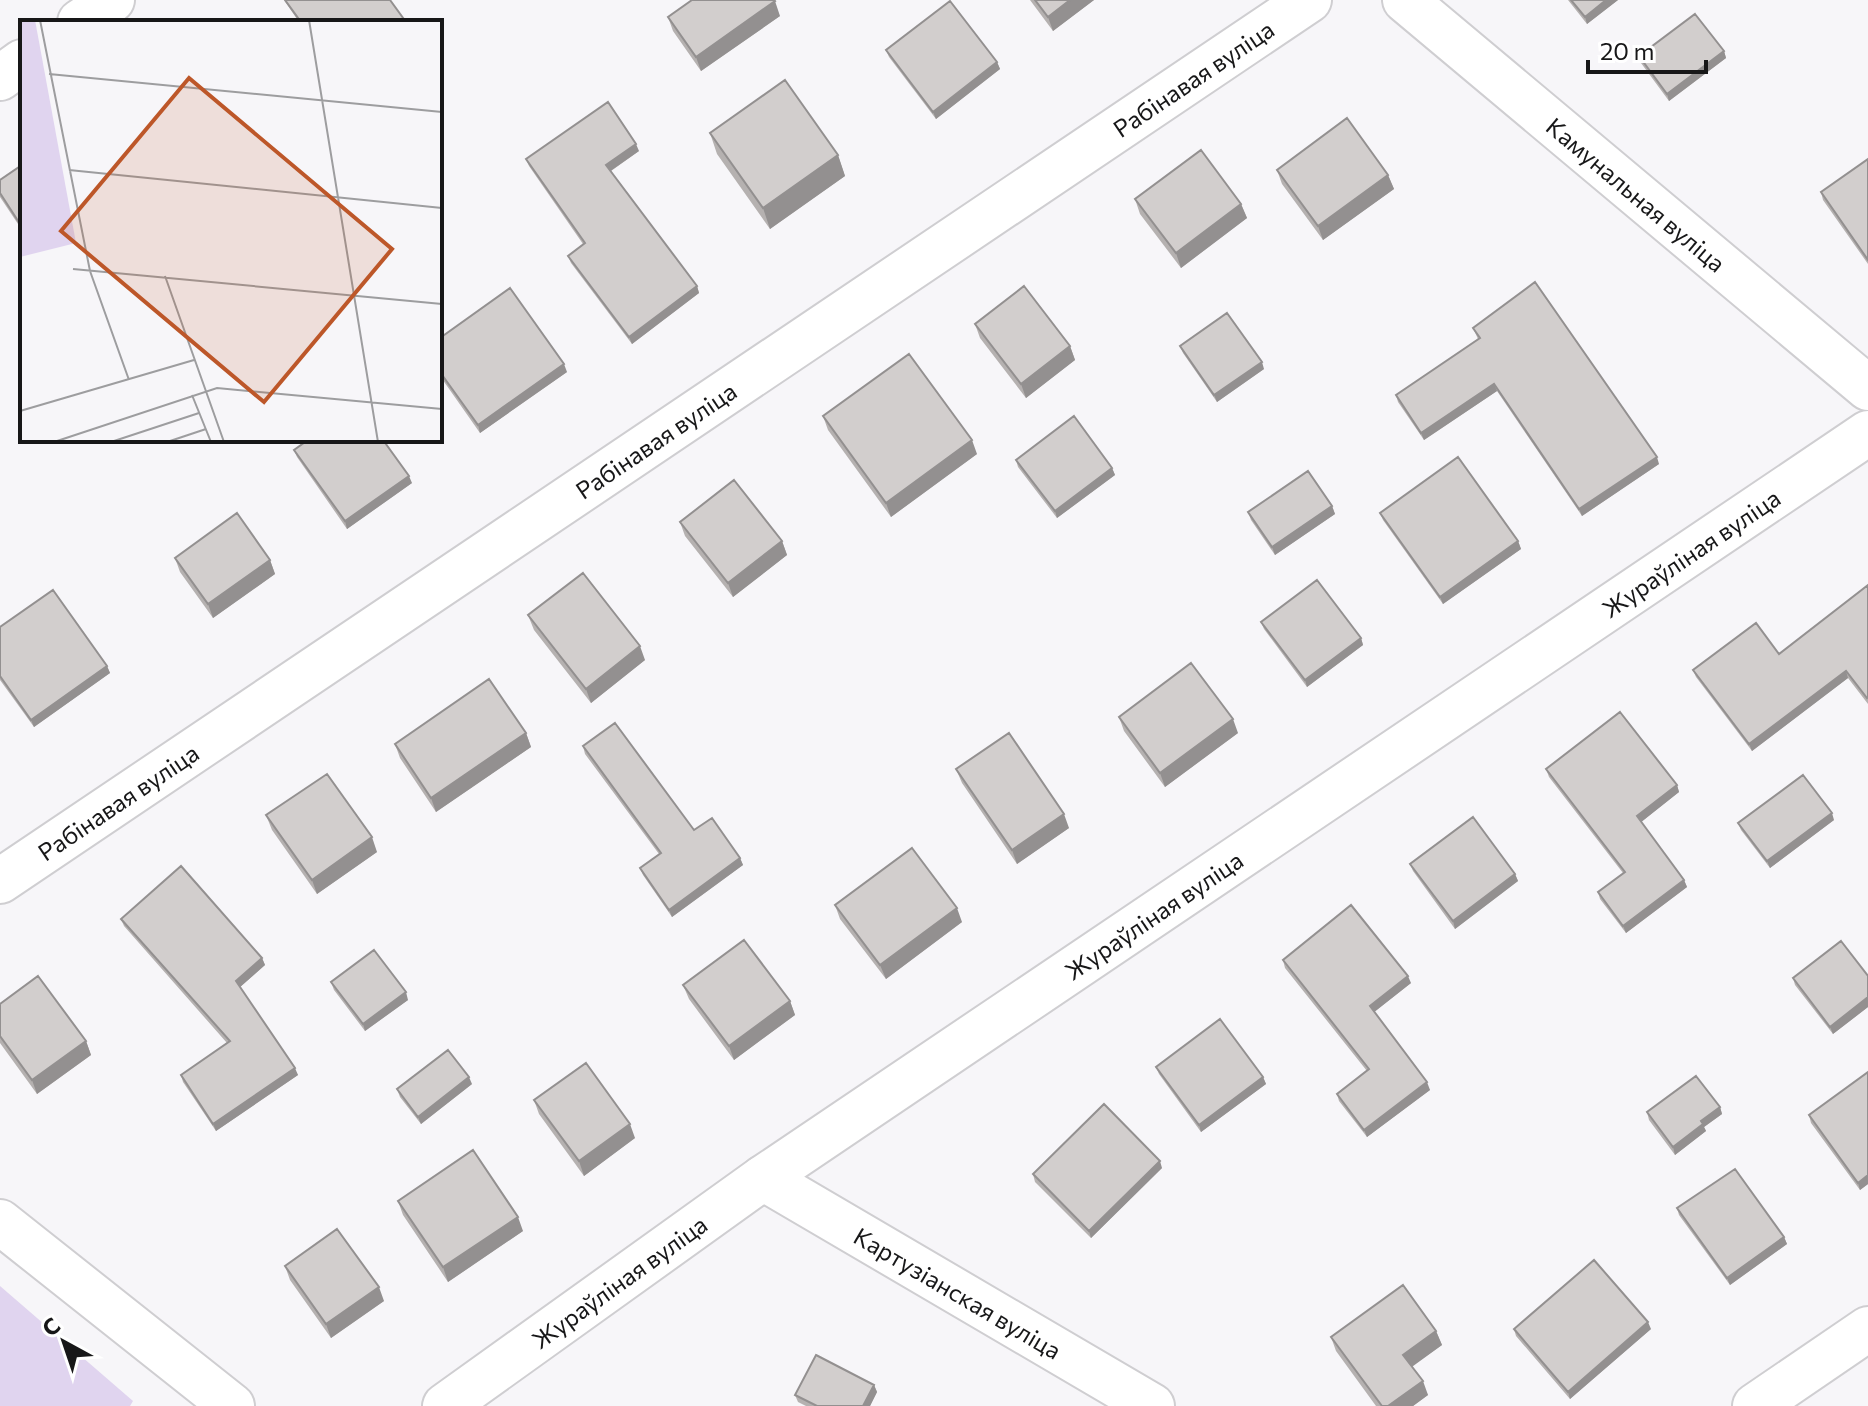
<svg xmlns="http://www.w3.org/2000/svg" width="1868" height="1406" font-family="Commissioner,sans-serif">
<rect width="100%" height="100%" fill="#f7f6f9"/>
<path fill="#e0d4ef" d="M 0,1286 L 133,1401 L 130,1406 L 0,1406 Z"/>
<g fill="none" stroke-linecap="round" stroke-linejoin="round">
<defs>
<g id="minor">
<path id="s1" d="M 1405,0 L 1868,388"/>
<path d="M 80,22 L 112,0"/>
<path d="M 0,78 L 22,62"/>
<path id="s2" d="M 0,881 L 1309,0"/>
<path id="s3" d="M 763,1178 L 1152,1406"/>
<path d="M 0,1222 L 232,1406"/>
<path id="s4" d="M 445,1406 L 763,1178 L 1868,433"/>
<path d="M 1755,1406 L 1868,1329"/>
</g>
</defs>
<use href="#minor" stroke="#cfced1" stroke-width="48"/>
<use href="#minor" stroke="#fff" stroke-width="44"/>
</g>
<path fill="#b5b1b0" d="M 284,0 L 390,0 L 406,22 L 299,22 Z
M 1030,0 L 1094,0 L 1053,31 Z
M 1568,0 L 1618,0 L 1587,24 Z
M 780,16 L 701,71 L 673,31 L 668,17 Z
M 886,50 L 997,62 L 1000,69 L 936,119 L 889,57 Z
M 1724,51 L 1726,58 L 1669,101 L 1641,63 L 1639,56 Z
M 710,133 L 838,155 L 845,176 L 770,229 L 717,154 Z
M 639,151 L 611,171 L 697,286 L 699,293 L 632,344 L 571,263 L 568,256 L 583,244 L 529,166 L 526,159 Z
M 1868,159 L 1868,264 L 1823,200 L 1821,192 Z
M 22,165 L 22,230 L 0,197 L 0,180 Z
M 1277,170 L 1388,175 L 1394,189 L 1323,240 L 1282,184 Z
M 1135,199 L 1241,204 L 1247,218 L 1181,268 L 1140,214 Z
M 975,324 L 1070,346 L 1075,360 L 1026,398 L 980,338 Z
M 1473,328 L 1659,464 L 1582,516 L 1497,391 L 1424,440 L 1398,402 L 1396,395 L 1478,339 Z
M 440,338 L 567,372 L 480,433 L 440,376 Z
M 1180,346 L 1264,369 L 1217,402 L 1183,353 Z
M 823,416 L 977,454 L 891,517 L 828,430 Z
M 294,450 L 412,483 L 347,529 L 297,457 Z
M 1016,460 L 1112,468 L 1115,475 L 1057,518 L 1018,467 Z
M 1332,506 L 1335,514 L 1275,555 L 1251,520 L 1248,512 Z
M 1380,513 L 1518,541 L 1521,549 L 1443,604 L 1383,520 Z
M 680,522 L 782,541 L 787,555 L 733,597 L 685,536 Z
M 175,558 L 270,560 L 275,574 L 213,618 L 180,572 Z
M 1868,585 L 1868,704 L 1848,678 L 1752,751 L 1696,677 L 1693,670 L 1779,654 Z
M 528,615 L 645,660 L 591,703 L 534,630 Z
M 1261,622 L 1361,638 L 1363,645 L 1307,687 L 1264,629 Z
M 0,627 L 107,666 L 110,673 L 34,727 L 0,680 Z
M 1119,717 L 1238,733 L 1165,787 L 1124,731 Z
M 526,733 L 531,747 L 436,812 L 400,758 L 395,744 Z
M 583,746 L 694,830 L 740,858 L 743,865 L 672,917 L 643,875 L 640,868 L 659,854 L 585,754 Z
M 956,769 L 1069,828 L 1017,864 L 962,783 Z
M 1546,769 L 1677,785 L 1679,792 L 1641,822 L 1684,880 L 1687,887 L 1626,933 L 1600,899 L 1598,892 L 1623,873 L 1549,777 Z
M 266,815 L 377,852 L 317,894 L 272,830 Z
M 1834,820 L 1770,868 L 1741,830 L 1738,823 Z
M 1410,864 L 1515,874 L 1518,881 L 1455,929 L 1413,871 Z
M 835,905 L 962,922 L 886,979 L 840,919 Z
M 121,919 L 262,958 L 265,965 L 240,987 L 298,1075 L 216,1131 L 183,1082 L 181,1075 L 227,1043 L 124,926 Z
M 1283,960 L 1411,983 L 1374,1012 L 1430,1090 L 1367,1137 L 1339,1101 L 1337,1094 L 1367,1071 L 1285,968 Z
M 1868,976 L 1868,1007 L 1833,1034 L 1795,985 L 1793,978 Z
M 331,982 L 408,1000 L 365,1031 L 334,990 Z
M 683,985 L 790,1001 L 795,1015 L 734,1060 L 689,999 Z
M 0,1004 L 86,1041 L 91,1055 L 37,1094 L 0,1043 Z
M 1156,1067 L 1263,1077 L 1266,1084 L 1201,1132 L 1159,1074 Z
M 1868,1072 L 1868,1184 L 1860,1190 L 1811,1123 L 1809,1115 Z
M 472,1084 L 421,1124 L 400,1097 L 397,1089 Z
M 534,1100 L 635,1138 L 584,1176 L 539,1114 Z
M 1720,1107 L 1722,1114 L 1704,1127 L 1706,1131 L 1675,1155 L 1649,1120 L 1647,1112 Z
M 1162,1168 L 1091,1238 L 1035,1182 L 1033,1174 Z
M 398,1201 L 523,1231 L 448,1282 L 403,1215 Z
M 1677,1208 L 1784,1237 L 1787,1244 L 1730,1285 L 1679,1215 Z
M 285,1266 L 384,1301 L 331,1338 L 290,1280 Z
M 1514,1329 L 1651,1329 L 1570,1399 L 1516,1336 Z
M 1436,1331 L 1442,1345 L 1412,1366 L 1428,1395 L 1413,1406 L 1376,1406 L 1336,1351 L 1331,1337 Z
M 874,1385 L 877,1392 L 870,1406 L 806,1406 L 798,1402 L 795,1395 Z"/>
<path fill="#939090" d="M 1070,0 L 1094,0 L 1053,31 L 1048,17 Z
M 1606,0 L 1618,0 L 1587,24 L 1585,17 Z
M 775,1 L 780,16 L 701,71 L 696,57 Z
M 1724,51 L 1726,58 L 1669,101 L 1667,94 Z
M 997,62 L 1000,69 L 936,119 L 933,112 Z
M 636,144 L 639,151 L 609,172 L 606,165 Z
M 838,155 L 845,176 L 770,229 L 763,208 Z
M 1388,175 L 1394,189 L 1323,240 L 1318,226 Z
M 1241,204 L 1247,218 L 1181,268 L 1176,253 Z
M 697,286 L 699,293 L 632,344 L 629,337 Z
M 1070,346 L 1075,360 L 1026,398 L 1021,384 Z
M 1262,362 L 1264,369 L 1217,402 L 1214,395 Z
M 564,364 L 567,372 L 480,433 L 478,425 Z
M 1494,384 L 1497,391 L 1424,440 L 1421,433 Z
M 972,440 L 977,454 L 891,517 L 886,503 Z
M 1657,457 L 1659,464 L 1582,516 L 1579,509 Z
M 1112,468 L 1115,475 L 1057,518 L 1055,511 Z
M 409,476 L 412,483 L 347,529 L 345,521 Z
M 1332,506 L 1335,514 L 1275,555 L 1272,547 Z
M 782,541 L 787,555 L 733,597 L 728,583 Z
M 1518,541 L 1521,549 L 1443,604 L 1440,597 Z
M 270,560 L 275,574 L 213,618 L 208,604 Z
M 1361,638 L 1363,645 L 1307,687 L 1305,680 Z
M 640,646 L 645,660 L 591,703 L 586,689 Z
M 107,666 L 110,673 L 34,727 L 31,720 Z
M 1846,671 L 1848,678 L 1752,751 L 1749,744 Z
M 1233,719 L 1238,733 L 1165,787 L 1160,773 Z
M 526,733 L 531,747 L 436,812 L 431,798 Z
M 1677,785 L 1679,792 L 1640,823 L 1637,816 Z
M 1832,813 L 1834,820 L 1770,868 L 1767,861 Z
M 1064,814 L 1069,828 L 1017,864 L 1012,850 Z
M 372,837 L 377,852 L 317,894 L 312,880 Z
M 740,858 L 743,865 L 672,917 L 669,910 Z
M 1515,874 L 1518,881 L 1455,929 L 1453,921 Z
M 1684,880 L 1687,887 L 1626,933 L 1623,926 Z
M 957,908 L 962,922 L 886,979 L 880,965 Z
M 262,958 L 265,965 L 239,988 L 236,981 Z
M 1408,976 L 1411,983 L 1373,1013 L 1370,1006 Z
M 406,992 L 408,1000 L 365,1031 L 363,1024 Z
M 1868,997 L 1868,1007 L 1833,1034 L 1830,1027 Z
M 790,1001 L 795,1015 L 734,1060 L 729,1046 Z
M 86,1041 L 91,1055 L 37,1094 L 32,1080 Z
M 295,1068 L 298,1075 L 216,1131 L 213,1124 Z
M 469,1077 L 472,1084 L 421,1124 L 418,1117 Z
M 1263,1077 L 1266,1084 L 1201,1132 L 1199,1125 Z
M 1427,1082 L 1430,1090 L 1367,1137 L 1364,1130 Z
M 1720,1107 L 1722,1114 L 1704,1127 L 1706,1131 L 1675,1155 L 1673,1147 L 1701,1121 Z
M 630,1124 L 635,1138 L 584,1176 L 579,1161 Z
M 1160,1161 L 1162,1168 L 1091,1238 L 1089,1231 Z
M 1868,1175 L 1868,1184 L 1860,1190 L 1858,1183 Z
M 518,1217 L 523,1231 L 448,1282 L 443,1267 Z
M 1784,1237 L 1787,1244 L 1730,1285 L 1727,1278 Z
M 379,1287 L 384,1301 L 331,1338 L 326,1324 Z
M 1648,1322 L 1651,1329 L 1570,1399 L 1568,1392 Z
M 1436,1331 L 1442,1345 L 1409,1369 L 1403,1355 Z
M 1423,1381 L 1428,1395 L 1413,1406 L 1388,1406 Z
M 874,1385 L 877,1392 L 870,1406 L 863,1406 Z"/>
<path fill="#d2cecd" stroke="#939090" stroke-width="2" d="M 285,0 L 390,0 L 406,22 L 301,22 Z
M 692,0 L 774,0 L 775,1 L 696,57 L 668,17 Z
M 1035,0 L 1070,0 L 1048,17 Z
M 1571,0 L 1606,0 L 1585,17 Z
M 950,1 L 997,62 L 933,112 L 886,50 Z
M 1695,14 L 1724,51 L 1667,94 L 1639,56 Z
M 785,80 L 838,155 L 763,208 L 710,133 Z
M 608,102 L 636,144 L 606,165 L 697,286 L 629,337 L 568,256 L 585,243 L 526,159 Z
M 1347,118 L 1388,175 L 1318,226 L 1277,170 Z
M 1201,150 L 1241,204 L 1176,253 L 1135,199 Z
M 1868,159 L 1868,260 L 1821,192 Z
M 22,165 L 22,227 L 0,193 L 0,180 Z
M 1535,282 L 1657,457 L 1579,509 L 1494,384 L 1421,433 L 1396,395 L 1480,338 L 1473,328 Z
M 1024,286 L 1070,346 L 1021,384 L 975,324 Z
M 510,288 L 564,364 L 478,425 L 440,372 L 440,338 Z
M 1227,313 L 1262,362 L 1214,395 L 1180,346 Z
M 909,354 L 972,440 L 886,503 L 823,416 Z
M 1074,416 L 1112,468 L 1055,511 L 1016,460 Z
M 308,440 L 383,440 L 409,476 L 345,521 L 294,450 Z
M 1458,457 L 1518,541 L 1440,597 L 1380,513 Z
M 1308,471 L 1332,506 L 1272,547 L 1248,512 Z
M 734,480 L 782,541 L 728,583 L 680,522 Z
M 237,513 L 270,560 L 208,604 L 175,558 Z
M 583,573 L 640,646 L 586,689 L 528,615 Z
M 1317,580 L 1361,638 L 1305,680 L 1261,622 Z
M 1868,585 L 1868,697 L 1867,698 L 1846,671 L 1749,744 L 1693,670 L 1756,623 L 1779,654 Z
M 53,590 L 107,666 L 31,720 L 0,676 L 0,627 Z
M 1191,663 L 1233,719 L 1160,773 L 1119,717 Z
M 489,679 L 526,733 L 431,798 L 395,744 Z
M 1620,712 L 1677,785 L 1637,816 L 1684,880 L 1623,926 L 1598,892 L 1625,872 L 1546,769 Z
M 615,723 L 694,830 L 712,818 L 740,858 L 669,910 L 640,868 L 661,853 L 583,746 Z
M 1009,733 L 1064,814 L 1012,850 L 956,769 Z
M 327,774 L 372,837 L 312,880 L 266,815 Z
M 1803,775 L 1832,813 L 1767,861 L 1738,823 Z
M 1473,817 L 1515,874 L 1453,921 L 1410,864 Z
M 912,848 L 957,908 L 880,965 L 835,905 Z
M 181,866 L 262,958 L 236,981 L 295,1068 L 213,1124 L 181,1075 L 230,1041 L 121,919 Z
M 1351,905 L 1408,976 L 1370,1006 L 1427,1082 L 1364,1130 L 1337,1094 L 1369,1069 L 1283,960 Z
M 744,940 L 790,1001 L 729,1046 L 683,985 Z
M 1841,941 L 1868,976 L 1868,997 L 1830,1027 L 1793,978 Z
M 374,950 L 406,992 L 363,1024 L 331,982 Z
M 38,976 L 86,1041 L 32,1080 L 0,1036 L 0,1004 Z
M 1220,1019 L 1263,1077 L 1199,1125 L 1156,1067 Z
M 448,1050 L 469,1077 L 418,1117 L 397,1089 Z
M 586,1063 L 630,1124 L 579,1161 L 534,1100 Z
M 1868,1072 L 1868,1175 L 1858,1183 L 1809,1115 Z
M 1696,1076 L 1720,1107 L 1701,1121 L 1703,1124 L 1673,1147 L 1647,1112 Z
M 1104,1104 L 1160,1161 L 1089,1231 L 1033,1174 Z
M 473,1150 L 518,1217 L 443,1267 L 398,1201 Z
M 1735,1169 L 1784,1237 L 1727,1278 L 1677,1208 Z
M 337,1229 L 379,1287 L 326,1324 L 285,1266 Z
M 1594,1260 L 1648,1322 L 1568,1392 L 1514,1329 Z
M 1403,1285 L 1436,1331 L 1403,1355 L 1423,1381 L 1388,1406 L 1382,1406 L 1331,1337 Z
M 816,1355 L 874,1385 L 863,1406 L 817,1406 L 795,1395 Z"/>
<g text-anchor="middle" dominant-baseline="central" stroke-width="8" stroke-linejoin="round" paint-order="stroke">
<g font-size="24" fill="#171718" stroke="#fff">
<text stroke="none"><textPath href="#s2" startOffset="1438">Рабінавая вуліца</textPath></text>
<text stroke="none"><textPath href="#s1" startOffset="302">Камунальная вуліца</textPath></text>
<text stroke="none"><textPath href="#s2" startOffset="790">Рабінавая вуліца</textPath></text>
<text stroke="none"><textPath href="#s4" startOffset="1510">Жураўліная вуліца</textPath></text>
<text stroke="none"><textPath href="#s2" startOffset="142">Рабінавая вуліца</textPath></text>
<text stroke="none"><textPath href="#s4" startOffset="862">Жураўліная вуліца</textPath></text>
<text stroke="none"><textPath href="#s4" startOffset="214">Жураўліная вуліца</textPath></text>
<text stroke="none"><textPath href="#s3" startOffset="226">Картузіанская вуліца</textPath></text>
</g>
</g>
<g transform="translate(20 20)">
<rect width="422" height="422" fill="#f7f6f9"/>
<path d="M 0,0 L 15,0 L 56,223 L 0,237 Z" fill="#e0d4ef"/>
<path fill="none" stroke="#9d9d9f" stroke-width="2" d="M 20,0 L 70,251 L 109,360M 289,0 L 358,422M 29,54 L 422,92M 49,150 L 422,188M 53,249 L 422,284M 145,256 L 204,422M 172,375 L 191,422M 0,391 L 174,340M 34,422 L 197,368 L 422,389M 91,422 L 179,393M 147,422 L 186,409"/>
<path fill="#bd5729" fill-opacity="0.15" stroke="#bd5729" stroke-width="4" d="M 169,58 L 372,229 L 244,382 L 41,211 Z"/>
<rect width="422" height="422" fill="none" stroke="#171718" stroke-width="4"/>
</g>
<g transform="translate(64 1342) rotate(320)" stroke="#ffffff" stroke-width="6" paint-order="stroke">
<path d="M0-6L14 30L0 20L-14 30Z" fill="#171718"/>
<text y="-12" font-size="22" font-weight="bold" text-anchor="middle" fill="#171718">С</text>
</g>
<path d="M1588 60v12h118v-12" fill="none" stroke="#171718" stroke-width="4"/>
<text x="1600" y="60" font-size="24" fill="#171718" stroke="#ffffff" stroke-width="6" paint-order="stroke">20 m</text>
</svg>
